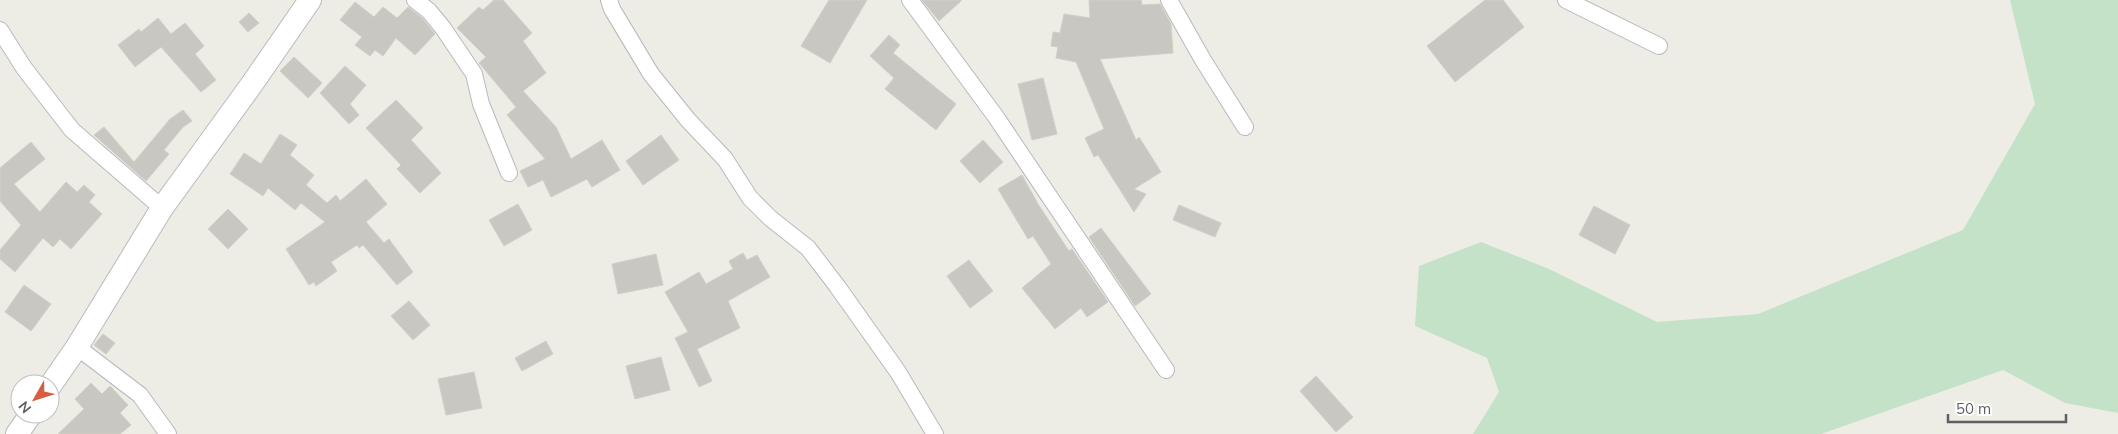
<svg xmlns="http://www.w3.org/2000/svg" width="2118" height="434" font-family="Mulish,sans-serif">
<rect width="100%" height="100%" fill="#edede5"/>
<path fill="#c4e2c7" d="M 2010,0 L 2118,0 L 2118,413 L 2065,403 L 2003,370 L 1821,434 L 1473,434 L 1499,392 L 1487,358 L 1415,326 L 1419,266 L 1481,242 L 1549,269 L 1657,322 L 1758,314 L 1963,230 L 2035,104 Z"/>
<path fill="#c9c7c2" stroke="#d2cfc4" d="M 494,0 L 503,0 L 532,33 L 523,41 L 546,73 L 523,91 L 556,127 L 571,159 L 602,140 L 620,170 L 592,187 L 587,179 L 551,197 L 543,180 L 528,187 L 520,171 L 545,159 L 507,115 L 516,107 L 479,63 L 486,57 L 457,28 L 479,7 L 483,10 Z
M 829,0 L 867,0 L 830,63 L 801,46 Z
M 922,0 L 962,0 L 939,21 Z
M 1089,0 L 1141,0 L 1142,5 L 1160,4 L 1171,24 L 1173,53 L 1100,59 L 1136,140 L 1139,137 L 1161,172 L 1134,189 L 1146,194 L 1134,212 L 1098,155 L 1094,157 L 1085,138 L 1104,129 L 1076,62 L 1056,58 L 1058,47 L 1051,46 L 1053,32 L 1060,33 L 1064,14 L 1090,18 Z
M 1485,0 L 1503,0 L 1524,27 L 1455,82 L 1427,46 Z
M 355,2 L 374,17 L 383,7 L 397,18 L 408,7 L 422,18 L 435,34 L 415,55 L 396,38 L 383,56 L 375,50 L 370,56 L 355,45 L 362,37 L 340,20 Z
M 249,13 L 259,23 L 248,32 L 239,22 Z
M 158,18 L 171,34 L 185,23 L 204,46 L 195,54 L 216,80 L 201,92 L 161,47 L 135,67 L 118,45 L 139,29 L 141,32 Z
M 889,35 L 900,45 L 893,53 L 956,104 L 936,130 L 885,89 L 894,78 L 870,56 Z
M 294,57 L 322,83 L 308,98 L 280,71 Z
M 345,66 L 366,85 L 350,104 L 359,115 L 349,124 L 320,93 Z
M 1043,78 L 1057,134 L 1032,140 L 1018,84 Z
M 396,100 L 423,128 L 411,140 L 441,173 L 420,193 L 397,169 L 401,165 L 366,128 Z
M 183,110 L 192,121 L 183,127 L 164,150 L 169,154 L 146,181 L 94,135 L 104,127 L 134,162 L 170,119 Z
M 280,134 L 297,145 L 290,155 L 314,175 L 306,185 L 327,203 L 336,195 L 340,201 L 366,179 L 387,204 L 366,222 L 384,243 L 389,239 L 413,272 L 397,285 L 363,245 L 359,248 L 357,245 L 331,262 L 337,271 L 316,286 L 314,282 L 309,285 L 286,249 L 325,222 L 301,203 L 295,210 L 268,188 L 263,196 L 230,174 L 244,153 L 261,164 Z
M 661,135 L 679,160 L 643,185 L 626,161 Z
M 983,140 L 1003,162 L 980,183 L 960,161 Z
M 31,142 L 45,159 L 14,184 L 40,212 L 66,182 L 77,192 L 84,185 L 95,195 L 89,202 L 102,214 L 71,249 L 60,239 L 53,247 L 43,238 L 15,272 L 0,259 L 0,250 L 21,225 L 0,201 L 0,168 Z
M 1022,175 L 1038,204 L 1069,251 L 1072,249 L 1108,302 L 1087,317 L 1081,308 L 1055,329 L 1022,288 L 1051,264 L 1033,236 L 1028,239 L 998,189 Z
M 518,204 L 532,230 L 504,246 L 489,220 Z
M 1179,205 L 1221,223 L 1215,237 L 1173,220 Z
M 1594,206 L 1630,225 L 1615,254 L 1579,235 Z
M 228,209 L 248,229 L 228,249 L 208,229 Z
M 1101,228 L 1151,294 L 1135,306 L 1089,237 Z
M 743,253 L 747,260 L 757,255 L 770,277 L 728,301 L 740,328 L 697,349 L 712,381 L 699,387 L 675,338 L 688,332 L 665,292 L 699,272 L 706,284 L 733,269 L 729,261 Z
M 656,254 L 663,285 L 618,294 L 612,264 Z
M 969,260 L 993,291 L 970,308 L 947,276 Z
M 24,285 L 51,304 L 31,331 L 5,312 Z
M 409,301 L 430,325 L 413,340 L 391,316 Z
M 103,334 L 115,343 L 106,354 L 94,345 Z
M 546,341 L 553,354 L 522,371 L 515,358 Z
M 661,357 L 670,390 L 635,399 L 626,366 Z
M 474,372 L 482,408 L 446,415 L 438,379 Z
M 1316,376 L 1353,417 L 1336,432 L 1300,391 Z
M 91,383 L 102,394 L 110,386 L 128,405 L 120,413 L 131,425 L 120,434 L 58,434 L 84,409 L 75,399 Z"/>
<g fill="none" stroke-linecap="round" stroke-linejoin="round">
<defs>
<path id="minor" d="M 415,0 L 429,11 L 443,28 L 474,74 L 481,104 L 509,173
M 609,0 L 612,9 L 651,74 L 688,120 L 725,159 L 750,198 L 770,218 L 808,248 L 837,286 L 898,372 L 935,434
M 910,0 L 996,117 L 1166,370
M 1169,0 L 1203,60 L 1245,127
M 1566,0 L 1659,46
M 0,30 L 24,68 L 72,130 L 162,208
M 77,347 L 140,395 L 168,434"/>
<path id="secondary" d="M 50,386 L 77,347 L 162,208 L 252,84 L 310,0
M 17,434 L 31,414"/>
</defs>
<use href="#minor" stroke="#b7b9bd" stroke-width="18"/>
<use href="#secondary" stroke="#b8babf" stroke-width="24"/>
<use href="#minor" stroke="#fff" stroke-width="16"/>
<use href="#secondary" stroke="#fff" stroke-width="22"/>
</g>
<g transform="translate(35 399) rotate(231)"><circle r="24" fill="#ffffff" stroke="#bebfc1"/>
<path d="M0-4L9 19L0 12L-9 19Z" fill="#d75e42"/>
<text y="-8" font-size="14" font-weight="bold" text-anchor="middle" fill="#5d5f64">N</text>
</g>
<path d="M1948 414v8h118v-8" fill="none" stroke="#5d5f64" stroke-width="2.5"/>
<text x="1956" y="414" font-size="15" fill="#5d5f64" stroke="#ffffff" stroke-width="4" paint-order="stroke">50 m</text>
</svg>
